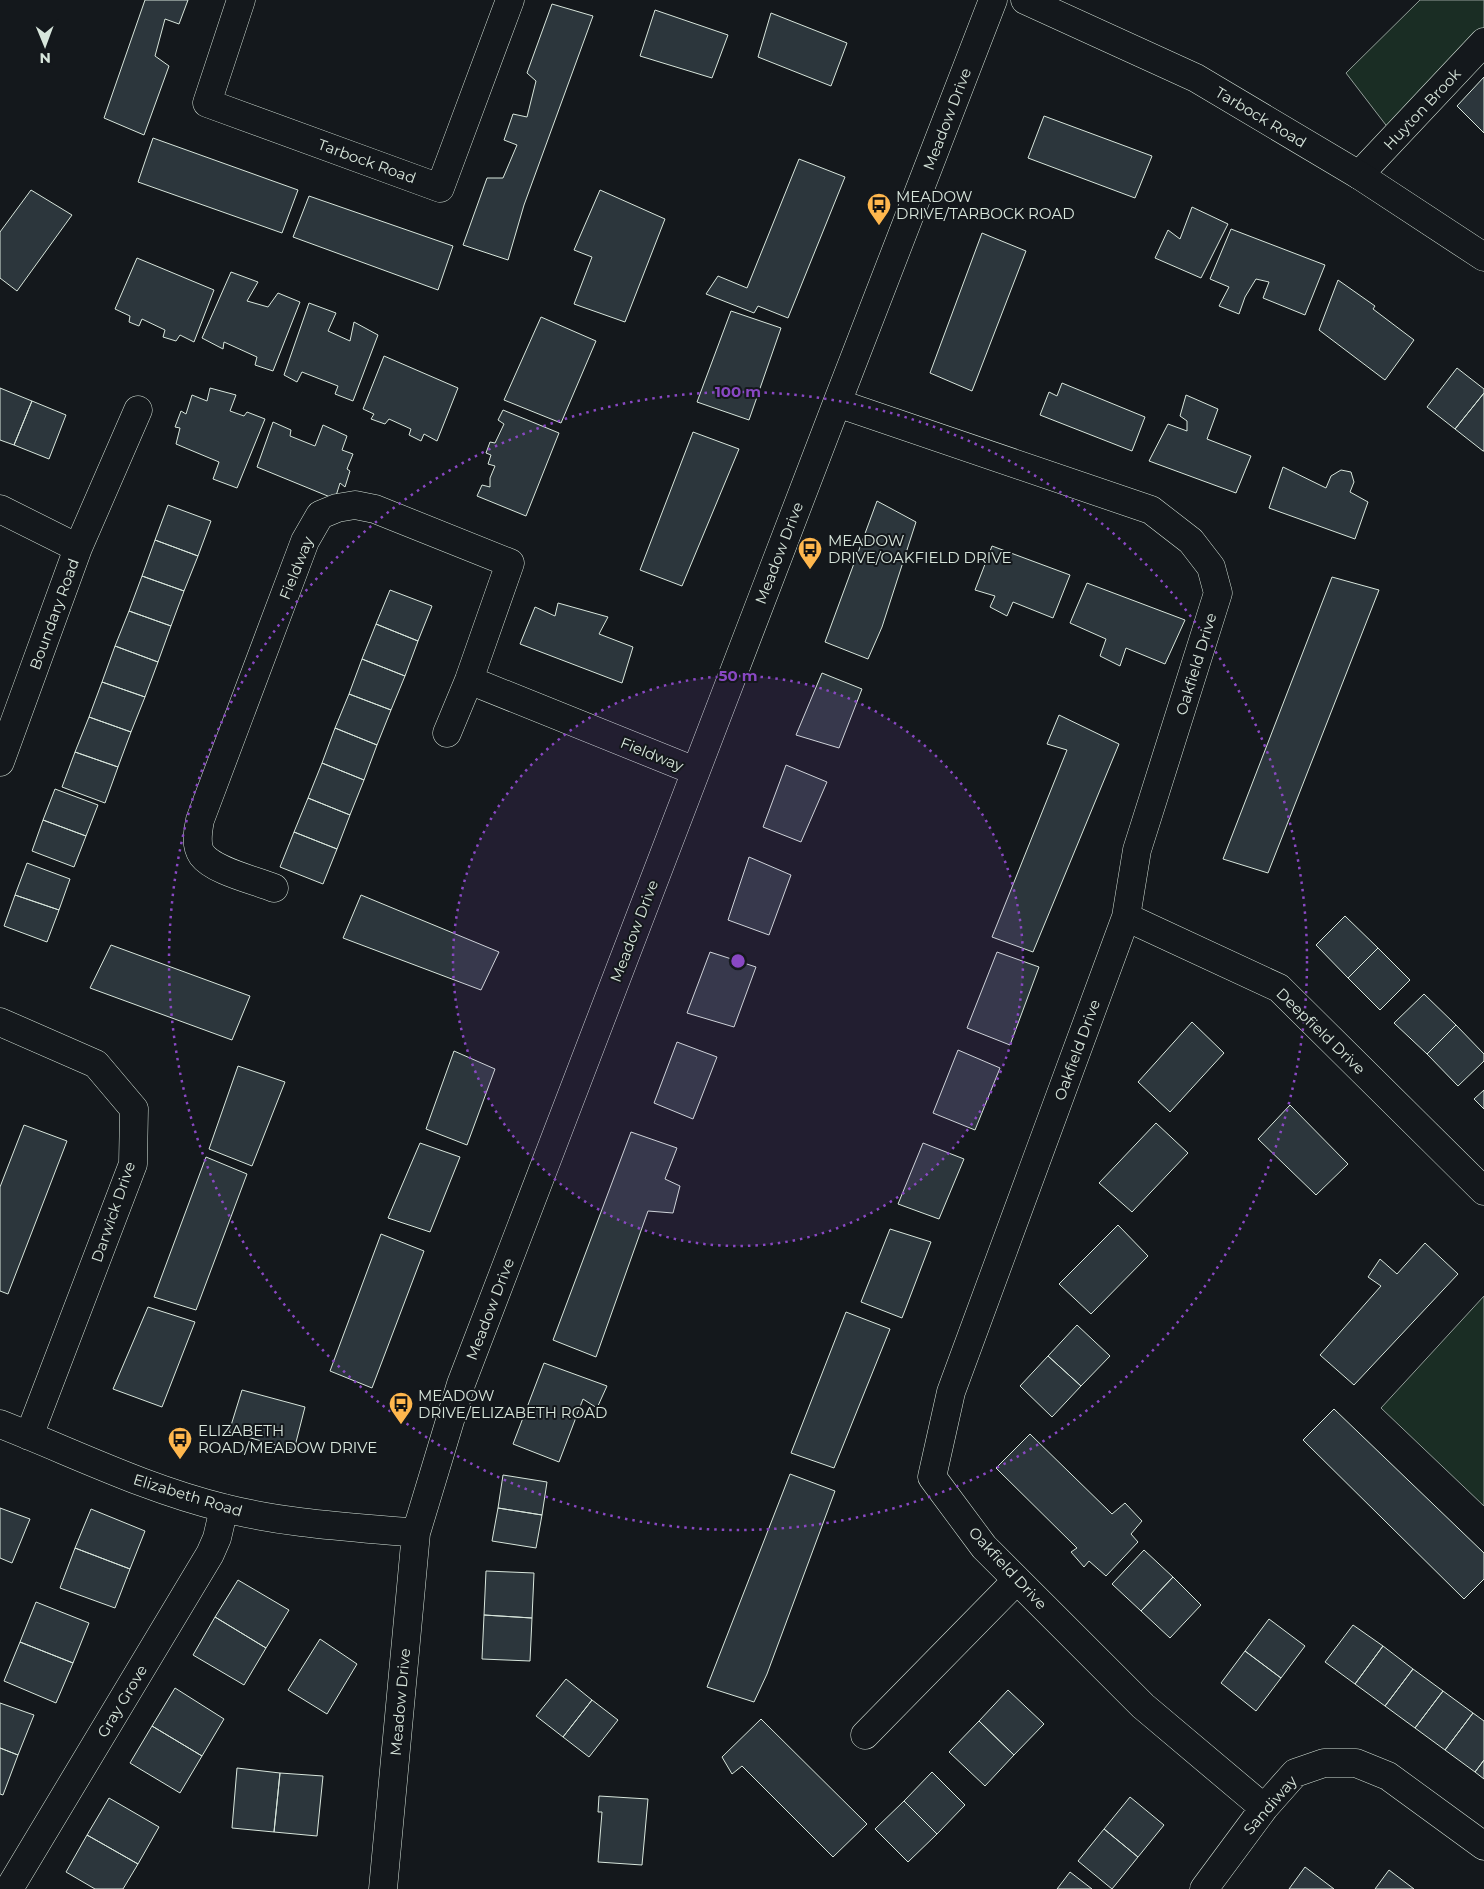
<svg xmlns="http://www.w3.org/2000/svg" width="1484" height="1889" font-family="Montserrat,sans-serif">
<rect width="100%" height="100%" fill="#14181c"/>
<path fill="#1a2d24" stroke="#939e99" d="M 1420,0 L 1484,0 L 1484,43 L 1392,133 L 1346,73 Z
M 1484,1296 L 1484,1506 L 1381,1408 Z"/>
<path fill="#2c363c" stroke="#d8e6dc" d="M 145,0 L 188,0 L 179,24 L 165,19 L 155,56 L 169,66 L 144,135 L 104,118 Z
M 552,4 L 593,16 L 524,205 L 508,260 L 463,245 L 487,178 L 503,178 L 517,145 L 504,140 L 513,114 L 527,117 L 536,81 L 527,73 Z
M 655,10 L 728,35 L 712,78 L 640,56 Z
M 771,13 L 847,43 L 831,86 L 758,57 Z
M 1484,77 L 1484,133 L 1457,106 Z
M 1044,116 L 1152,156 L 1135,198 L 1028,158 Z
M 153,138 L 298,190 L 282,233 L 138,182 Z
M 799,159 L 845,177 L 788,318 L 758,306 L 754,313 L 706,294 L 718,276 L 747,288 Z
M 31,190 L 72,215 L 17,291 L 0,278 L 0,232 Z
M 600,190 L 665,219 L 625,322 L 574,304 L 592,257 L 574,250 Z
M 309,196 L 453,246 L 438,290 L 293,237 Z
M 1192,207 L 1228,224 L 1201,278 L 1155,258 L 1168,230 L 1180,239 Z
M 1231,229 L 1325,265 L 1305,315 L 1263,298 L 1269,282 L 1256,279 L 1245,297 L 1239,314 L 1219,306 L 1229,287 L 1210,279 Z
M 982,233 L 1026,251 L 972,391 L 930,373 Z
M 137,258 L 214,290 L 194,342 L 180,335 L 176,341 L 163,337 L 165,330 L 142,319 L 139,326 L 129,322 L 130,316 L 115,309 Z
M 231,272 L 258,282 L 247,301 L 268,307 L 278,293 L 300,302 L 273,371 L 255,365 L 257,357 L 224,342 L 223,349 L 202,338 Z
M 1338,280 L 1375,306 L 1373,309 L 1414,340 L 1385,380 L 1319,330 Z
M 309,303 L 336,313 L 328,331 L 350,341 L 354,322 L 378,335 L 353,401 L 335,394 L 338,386 L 302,372 L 297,382 L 284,375 Z
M 731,311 L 781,328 L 749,420 L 697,402 Z
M 541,317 L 596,341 L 561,423 L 504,400 Z
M 384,356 L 458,388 L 437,441 L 424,434 L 421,441 L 409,435 L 411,429 L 389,419 L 385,424 L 371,419 L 374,414 L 363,409 Z
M 1457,368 L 1484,389 L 1484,393 L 1455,429 L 1427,407 Z
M 1062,383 L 1145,417 L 1132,451 L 1040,415 L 1049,392 L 1057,396 Z
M 0,388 L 32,401 L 14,445 L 0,440 Z
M 210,388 L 236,395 L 230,411 L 244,416 L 247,412 L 265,419 L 237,488 L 213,479 L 219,462 L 176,444 L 180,428 L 175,427 L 181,411 L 186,414 L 192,395 L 207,401 Z
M 1484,393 L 1484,451 L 1483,451 L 1455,429 Z
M 1186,395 L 1218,409 L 1207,439 L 1251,456 L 1236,493 L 1149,461 L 1168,424 L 1187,431 L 1187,421 L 1180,416 Z
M 32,401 L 66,415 L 49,459 L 14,445 Z
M 503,410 L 559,433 L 526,516 L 477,496 L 482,485 L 490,487 L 490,478 L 495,466 L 488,464 L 491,455 L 486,453 L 490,442 L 495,443 L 504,424 L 498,420 Z
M 273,422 L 291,430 L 290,436 L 315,446 L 323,425 L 347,436 L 342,450 L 353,454 L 347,469 L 350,471 L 345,487 L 340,483 L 335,499 L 257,467 Z
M 693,432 L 739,449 L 682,586 L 640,570 Z
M 1283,467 L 1326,488 L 1331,476 L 1341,470 L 1351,472 L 1354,482 L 1350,492 L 1368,502 L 1355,539 L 1269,508 Z
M 877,501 L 916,522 L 882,627 L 868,659 L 825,642 Z
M 168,505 L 211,521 L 198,556 L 155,540 Z
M 155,540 L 198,556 L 184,591 L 142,576 Z
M 992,546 L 1070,575 L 1053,618 L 1013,602 L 1007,616 L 990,607 L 995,596 L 975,590 Z
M 142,576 L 184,591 L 171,626 L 129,611 Z
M 1332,577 L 1379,590 L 1268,873 L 1223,859 Z
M 1087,583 L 1185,620 L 1165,664 L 1126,648 L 1120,666 L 1100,656 L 1106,639 L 1070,623 Z
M 390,590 L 432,606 L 418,641 L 376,624 Z
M 558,603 L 608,617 L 599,634 L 633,647 L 622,683 L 520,644 L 535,607 L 555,616 Z
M 129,611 L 171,626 L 158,662 L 115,646 Z
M 376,624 L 418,641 L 405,676 L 362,659 Z
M 115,646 L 158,662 L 145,697 L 102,682 Z
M 362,659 L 405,676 L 391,710 L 349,694 Z
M 822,673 L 862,689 L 839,748 L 796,735 Z
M 102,682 L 145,697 L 131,732 L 89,717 Z
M 349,694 L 391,710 L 377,745 L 335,728 Z
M 1059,715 L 1119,744 L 1033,952 L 992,937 L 1067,750 L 1047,744 Z
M 89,717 L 131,732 L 118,767 L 75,752 Z
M 335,728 L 377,745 L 364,780 L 322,763 Z
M 75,752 L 118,767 L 105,803 L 62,787 Z
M 322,763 L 364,780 L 350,815 L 308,798 Z
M 786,765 L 827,782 L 801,842 L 763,827 Z
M 55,789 L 98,805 L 86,836 L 43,820 Z
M 308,798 L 350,815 L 337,849 L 294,832 Z
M 43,820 L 86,836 L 74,867 L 32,851 Z
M 294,832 L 337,849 L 323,884 L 280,867 Z
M 749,857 L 791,875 L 769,935 L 728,920 Z
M 27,863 L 70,879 L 59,910 L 15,895 Z
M 15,895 L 59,910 L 47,942 L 4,926 Z
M 361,895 L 499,952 L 481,990 L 343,938 Z
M 1345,916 L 1378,948 L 1348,978 L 1316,945 Z
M 111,945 L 250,996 L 232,1040 L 90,988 Z
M 1378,948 L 1410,980 L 1380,1010 L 1348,978 Z
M 710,952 L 756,967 L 734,1027 L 687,1013 Z
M 997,952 L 1039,967 L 1010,1045 L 967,1028 Z
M 1424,994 L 1456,1025 L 1427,1054 L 1394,1023 Z
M 1192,1022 L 1224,1053 L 1170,1112 L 1138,1082 Z
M 1456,1025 L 1484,1054 L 1484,1061 L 1458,1086 L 1427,1054 Z
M 677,1042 L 717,1057 L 693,1119 L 654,1103 Z
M 958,1050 L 1000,1068 L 975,1130 L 933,1113 Z
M 454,1051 L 495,1069 L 467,1145 L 426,1129 Z
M 238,1066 L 285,1082 L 252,1166 L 209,1149 Z
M 1484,1090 L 1484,1109 L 1474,1099 Z
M 1290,1105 L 1348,1164 L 1316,1195 L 1258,1139 Z
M 1156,1123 L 1188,1153 L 1132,1212 L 1099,1183 Z
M 24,1125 L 67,1141 L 8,1294 L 0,1291 L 0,1187 Z
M 631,1132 L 677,1148 L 665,1179 L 680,1186 L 673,1213 L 648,1211 L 596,1357 L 553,1340 Z
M 420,1143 L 460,1157 L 430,1232 L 388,1218 Z
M 923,1143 L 964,1159 L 939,1219 L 898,1204 Z
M 206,1157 L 247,1174 L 196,1310 L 154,1297 Z
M 1118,1225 L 1148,1256 L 1091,1314 L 1059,1284 Z
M 890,1229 L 931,1242 L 902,1318 L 861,1302 Z
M 381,1234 L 424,1251 L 372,1388 L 330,1371 Z
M 1425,1243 L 1458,1274 L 1354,1385 L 1320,1355 L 1381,1286 L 1368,1277 L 1380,1259 L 1397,1274 Z
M 148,1307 L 195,1322 L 162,1407 L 113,1389 Z
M 846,1312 L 890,1329 L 834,1468 L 791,1453 Z
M 1077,1325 L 1110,1356 L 1081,1386 L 1048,1356 Z
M 1048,1356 L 1081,1386 L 1052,1417 L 1020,1386 Z
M 544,1363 L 607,1386 L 597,1408 L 583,1399 L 559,1462 L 513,1444 Z
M 242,1390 L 305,1407 L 294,1450 L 229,1432 Z
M 1334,1409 L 1484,1553 L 1484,1579 L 1464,1599 L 1303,1440 Z
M 1030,1434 L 1112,1514 L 1125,1503 L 1142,1521 L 1131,1534 L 1138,1542 L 1106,1576 L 1089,1561 L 1084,1567 L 1071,1552 L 1077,1548 L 996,1468 Z
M 790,1474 L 835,1491 L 767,1674 L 754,1702 L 707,1687 Z
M 503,1475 L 547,1482 L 542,1515 L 498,1508 Z
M 0,1508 L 30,1519 L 12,1563 L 0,1558 Z
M 498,1508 L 542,1515 L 536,1548 L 492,1541 Z
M 91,1509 L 145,1531 L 130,1569 L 75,1548 Z
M 75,1548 L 130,1569 L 115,1608 L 60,1588 Z
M 1144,1550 L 1173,1577 L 1141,1611 L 1112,1584 Z
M 486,1571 L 534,1573 L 532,1618 L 484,1615 Z
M 1173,1577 L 1201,1605 L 1170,1638 L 1141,1611 Z
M 238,1580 L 289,1610 L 266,1648 L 215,1617 Z
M 36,1602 L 89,1623 L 73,1663 L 20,1642 Z
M 484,1615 L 532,1618 L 530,1661 L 482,1659 Z
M 215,1617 L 266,1648 L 244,1685 L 193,1655 Z
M 1269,1619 L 1305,1646 L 1281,1678 L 1245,1651 Z
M 1353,1625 L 1383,1646 L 1355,1684 L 1325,1662 Z
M 320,1639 L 357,1664 L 327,1714 L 288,1690 Z
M 20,1642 L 73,1663 L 56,1703 L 4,1681 Z
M 1383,1646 L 1413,1669 L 1385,1706 L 1355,1684 Z
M 1245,1651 L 1281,1678 L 1256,1711 L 1221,1683 Z
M 1413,1669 L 1443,1691 L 1415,1728 L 1385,1706 Z
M 566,1679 L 592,1700 L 563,1737 L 536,1716 Z
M 175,1688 L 224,1719 L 202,1756 L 152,1726 Z
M 1008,1690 L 1044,1724 L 1014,1755 L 979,1721 Z
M 1443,1691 L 1473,1713 L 1445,1750 L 1415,1728 Z
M 592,1700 L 618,1720 L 589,1757 L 563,1737 Z
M 0,1703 L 34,1715 L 18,1755 L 0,1748 Z
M 1473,1713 L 1484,1721 L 1484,1760 L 1475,1772 L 1445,1750 Z
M 761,1719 L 867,1824 L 833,1857 L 742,1766 L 732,1774 L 722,1757 Z
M 979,1721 L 1014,1755 L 985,1786 L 949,1752 Z
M 152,1726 L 202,1756 L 180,1793 L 130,1763 Z
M 0,1748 L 18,1755 L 3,1795 L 0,1794 Z
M 1484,1760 L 1484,1779 L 1475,1772 Z
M 237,1768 L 280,1773 L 274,1832 L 232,1828 Z
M 932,1772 L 965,1805 L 937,1834 L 904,1801 Z
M 280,1773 L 323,1776 L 317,1836 L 274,1832 Z
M 599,1796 L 648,1799 L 642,1865 L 598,1862 L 602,1812 L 598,1812 Z
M 1130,1797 L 1164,1825 L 1138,1857 L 1104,1829 Z
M 109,1798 L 159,1827 L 138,1864 L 87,1835 Z
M 904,1801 L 937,1834 L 908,1862 L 875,1829 Z
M 1104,1829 L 1138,1857 L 1112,1889 L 1078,1861 Z
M 87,1835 L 138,1864 L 123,1889 L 95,1889 L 66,1872 Z
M 1305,1867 L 1334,1889 L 1289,1889 Z
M 1389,1870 L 1414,1889 L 1375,1889 Z
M 1070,1872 L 1092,1889 L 1057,1889 Z"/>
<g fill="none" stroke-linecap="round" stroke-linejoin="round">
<defs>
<path id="street" d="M 241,0 L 207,103 L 440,188 L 510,0
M 1359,175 L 1484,42
M 837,403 L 1151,510 L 1191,541 L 1211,567 L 1218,593 L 1137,850 L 1126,917 L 951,1392 L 932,1477 L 984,1547 L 1143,1706 L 1264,1808
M 0,509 L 78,548
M 469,680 L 695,771
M 0,762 L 78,548 L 138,410
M 274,888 C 254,880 214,871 202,855 C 195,845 198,831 200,820 L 305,541 L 320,515 L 337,508 L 355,505 L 375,509 L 510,563 L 469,680 L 447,733
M 1126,917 L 1279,988 L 1484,1191
M 0,1022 L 96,1064 L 134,1109 L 133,1164 L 29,1436
M 0,1424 C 74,1453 146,1489 224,1508 C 287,1524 352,1527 416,1533
M 865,1735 L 1017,1580
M 9,1889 L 210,1554 L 217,1538 L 224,1508
M 383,1889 L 416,1533 L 461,1384 L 837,403 L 993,0
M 1204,1889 L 1264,1808 L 1295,1773 L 1324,1763 L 1356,1763 L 1388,1776 L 1484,1846"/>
<path id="primary" d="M 1025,0 L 1196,78 L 1359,175 L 1484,257"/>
</defs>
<use href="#street" stroke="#d8e6dc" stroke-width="29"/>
<use href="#primary" stroke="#d8e6dc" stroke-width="29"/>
<use href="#street" stroke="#14181c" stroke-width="28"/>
<use href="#primary" stroke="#14181c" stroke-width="28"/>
</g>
<circle cx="738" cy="961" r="285" fill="#8948c3" fill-opacity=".12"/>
<g fill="none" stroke="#8948c3" stroke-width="2.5" stroke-dasharray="2.5 5">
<circle cx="738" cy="961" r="285"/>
<circle cx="738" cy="961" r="569"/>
</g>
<defs>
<symbol id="bus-pin" viewBox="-11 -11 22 30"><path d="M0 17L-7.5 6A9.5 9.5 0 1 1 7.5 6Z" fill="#ffb74d" stroke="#14181c"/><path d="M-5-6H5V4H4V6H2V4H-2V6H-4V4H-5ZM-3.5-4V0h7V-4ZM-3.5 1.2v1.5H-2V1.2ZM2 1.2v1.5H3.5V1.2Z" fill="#111"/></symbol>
</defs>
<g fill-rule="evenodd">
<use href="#bus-pin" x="865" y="191" width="28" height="38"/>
<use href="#bus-pin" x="796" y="535" width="28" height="38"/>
<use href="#bus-pin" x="387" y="1390" width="28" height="38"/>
<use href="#bus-pin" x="166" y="1425" width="28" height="38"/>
</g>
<g text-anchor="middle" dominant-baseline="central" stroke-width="4" stroke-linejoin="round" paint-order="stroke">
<g font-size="15" fill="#d8e6dc" stroke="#14181c">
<text transform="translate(1422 109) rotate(-47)">Huyton Brook</text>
<text transform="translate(1261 117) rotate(31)">Tarbock Road</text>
<text transform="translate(947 119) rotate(-69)">Meadow Drive</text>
<text transform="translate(367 161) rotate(20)">Tarbock Road</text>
<text transform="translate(779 553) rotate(-69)">Meadow Drive</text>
<text transform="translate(296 568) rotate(-68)">Fieldway</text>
<text transform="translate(54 614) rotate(-70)">Boundary Road</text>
<text transform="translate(1196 664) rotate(-73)">Oakfield Drive</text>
<text transform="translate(652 754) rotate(22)">Fieldway</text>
<text transform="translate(634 931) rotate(-69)">Meadow Drive</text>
<text transform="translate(1321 1031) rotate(44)">Deepfield Drive</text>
<text transform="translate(1077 1050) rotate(-70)">Oakfield Drive</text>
<text transform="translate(113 1212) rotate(-71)">Darwick Drive</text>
<text transform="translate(490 1309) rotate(-69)">Meadow Drive</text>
<text transform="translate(188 1495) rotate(17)">Elizabeth Road</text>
<text transform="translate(1008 1568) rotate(47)">Oakfield Drive</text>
<text transform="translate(122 1701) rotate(-59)">Gray Grove</text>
<text transform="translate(400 1702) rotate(-85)">Meadow Drive</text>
<text transform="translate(1270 1805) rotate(-49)">Sandiway</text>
</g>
<g font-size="15" fill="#d8e6dc" stroke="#14181c" text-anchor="start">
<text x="896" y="196">MEADOW<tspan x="896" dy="17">DRIVE/TARBOCK ROAD</tspan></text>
<text x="828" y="540">MEADOW<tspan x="828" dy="17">DRIVE/OAKFIELD DRIVE</tspan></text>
<text x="418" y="1395">MEADOW<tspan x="418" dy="17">DRIVE/ELIZABETH ROAD</tspan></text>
<text x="198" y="1430">ELIZABETH<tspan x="198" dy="17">ROAD/MEADOW DRIVE</tspan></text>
</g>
</g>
<circle cx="738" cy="961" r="8" fill="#8948c3" stroke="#14181c" stroke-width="2.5"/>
<g font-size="15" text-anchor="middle" font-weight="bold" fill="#8948c3" stroke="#14181c" stroke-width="4" stroke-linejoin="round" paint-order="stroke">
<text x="738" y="397">100 m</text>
<text x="738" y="681">50 m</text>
</g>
<g transform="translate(45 45) rotate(179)" stroke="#14181c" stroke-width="4" paint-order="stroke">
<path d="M0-4L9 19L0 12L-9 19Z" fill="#d8e6dc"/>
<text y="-8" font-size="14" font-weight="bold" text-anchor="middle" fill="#d8e6dc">N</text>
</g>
</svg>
